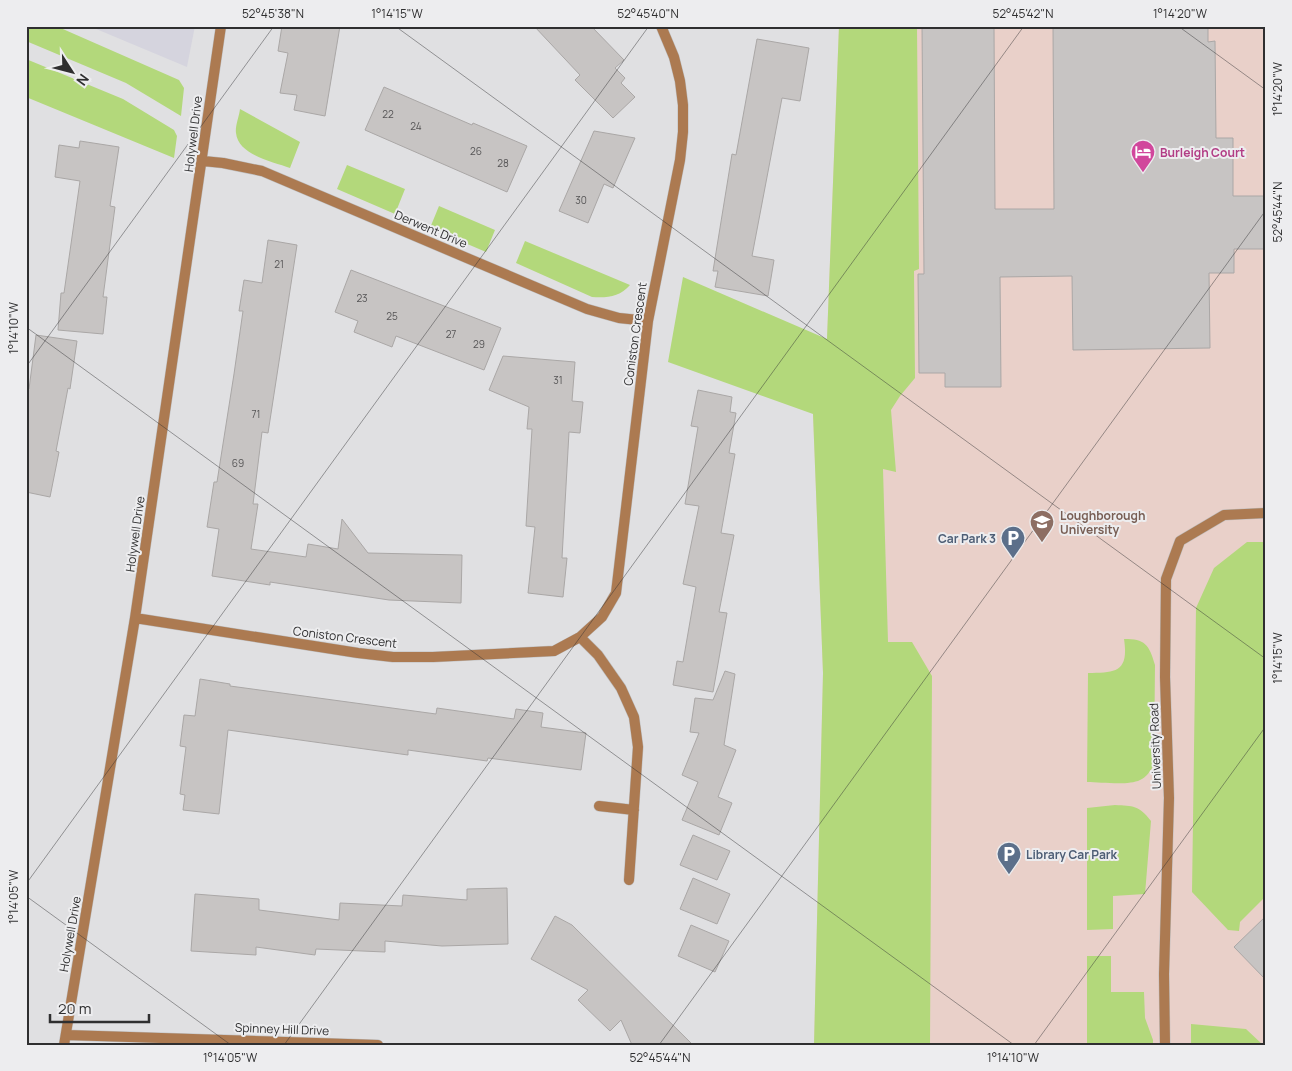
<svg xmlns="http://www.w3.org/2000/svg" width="1292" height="1071" font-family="Manrope,sans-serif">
<rect width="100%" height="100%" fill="#e0e0e2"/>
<path fill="#d5d4de" d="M 89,26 L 195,26 L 187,67 Z"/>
<path fill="#e9d0c9" d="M 839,26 L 1266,26 L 1266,1045 L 814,1045 L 823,673 L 813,414 L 827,339 Z"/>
<path fill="#b3d87b" d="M 26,26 L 56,26 L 179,80 L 184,88 L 181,116 L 126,83 L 26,41 Z
M 839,26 L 917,26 L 919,269 L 914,271 L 915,378 L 900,396 L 891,410 L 896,472 L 883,469 L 888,642 L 912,642 L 932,676 L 930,1045 L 814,1045 L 823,673 L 813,414 L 668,362 L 683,277 L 827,339 Z
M 26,59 L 123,99 L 174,130 L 177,136 L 174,158 L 26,97 Z
M 240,109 L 300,142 L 290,168 C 273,162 238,155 236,133 C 235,126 239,117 240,109 Z
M 347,165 L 405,189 L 395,214 L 337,189 Z
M 439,206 L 495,230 L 486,252 L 430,228 Z
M 525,241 L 630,285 C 620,297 607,298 592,297 L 516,263 Z
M 1247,542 L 1266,542 L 1266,896 L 1240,922 L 1239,931 L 1228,930 L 1192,892 L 1196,608 L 1214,568 Z
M 1124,639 C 1145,639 1149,644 1155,665 L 1154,765 C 1150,771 1147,777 1140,780 C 1128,786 1101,782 1087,782 L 1088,673 C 1116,673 1129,672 1124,639 Z
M 1115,805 C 1133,806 1139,805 1151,821 L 1145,894 L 1113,896 L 1113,929 L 1087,930 L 1087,808 Z
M 1087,956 L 1111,956 L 1111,992 L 1144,992 L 1145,1018 L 1153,1040 L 1153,1045 L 1087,1045 Z
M 1191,1024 L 1246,1029 L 1263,1045 L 1191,1045 Z"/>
<path fill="#c7c4c3" stroke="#aaa7a6" d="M 282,26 L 340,26 L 325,116 L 294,110 L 297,95 L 280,93 L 288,53 L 278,51 Z
M 534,26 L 591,26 L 624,60 L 615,68 L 625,78 L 621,83 L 635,97 L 613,118 L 575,80 L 580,75 Z
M 922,26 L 994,26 L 995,209 L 1054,209 L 1053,26 L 1208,26 L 1208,42 L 1215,41 L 1216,138 L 1233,138 L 1233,196 L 1266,196 L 1266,249 L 1234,249 L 1234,273 L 1209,273 L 1210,348 L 1073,350 L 1072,276 L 1000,277 L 1001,387 L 945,387 L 945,373 L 919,373 L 918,274 L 924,274 Z
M 757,39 L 809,48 L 800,101 L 782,98 L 752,256 L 774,260 L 768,296 L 715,287 L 718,271 L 713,271 L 732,154 L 736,155 Z
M 384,87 L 472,125 L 473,123 L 527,146 L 507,192 L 365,130 Z
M 594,131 L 635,138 L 613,188 L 604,184 L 588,223 L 559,211 Z
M 80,141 L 119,147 L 110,206 L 115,207 L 103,297 L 107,297 L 103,334 L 58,330 L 61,293 L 64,293 L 80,181 L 55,177 L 59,145 L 79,148 Z
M 268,240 L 297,245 L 268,433 L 262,432 L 253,504 L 258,504 L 251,549 L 306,557 L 308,544 L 338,549 L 342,519 L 368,553 L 462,555 L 461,603 L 389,600 L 270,582 L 270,585 L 212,576 L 219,529 L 207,527 L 214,482 L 217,482 L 234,374 L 243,311 L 239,311 L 244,280 L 262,283 Z
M 351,270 L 501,328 L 484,370 L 396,336 L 392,347 L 354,332 L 358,321 L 335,312 Z
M 36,335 L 77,341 L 70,389 L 68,388 L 56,451 L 59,452 L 50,497 L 26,492 L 26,388 L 29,389 Z
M 503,356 L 575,362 L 572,401 L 583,402 L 580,433 L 569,432 L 562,558 L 567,558 L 563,597 L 528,593 L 535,527 L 526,526 L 532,429 L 527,429 L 529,407 L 489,390 Z
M 698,390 L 732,397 L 730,412 L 736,413 L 729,453 L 735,454 L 721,533 L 734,535 L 719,612 L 727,613 L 713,692 L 673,685 L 677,661 L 683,662 L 696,587 L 683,584 L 699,506 L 685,504 L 698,427 L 691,426 Z
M 725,671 L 735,674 L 724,745 L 736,750 L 718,797 L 732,803 L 719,835 L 682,820 L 698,782 L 682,775 L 699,733 L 690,732 L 695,698 L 713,700 Z
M 200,679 L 230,684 L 230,686 L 436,714 L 437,708 L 514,719 L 516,709 L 543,713 L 541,727 L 586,733 L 581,770 L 488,758 L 487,761 L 408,750 L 408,755 L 228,730 L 219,814 L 183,810 L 185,795 L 180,794 L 186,747 L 180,746 L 184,715 L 195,716 Z
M 693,835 L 730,851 L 717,880 L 680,865 Z
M 693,878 L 730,894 L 717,924 L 680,909 Z
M 507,888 L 508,944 L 442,946 L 385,941 L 385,952 L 316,949 L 315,955 L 256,947 L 256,955 L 191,951 L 195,894 L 259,899 L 259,910 L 339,920 L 340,903 L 402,906 L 403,895 L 467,900 L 467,889 Z
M 555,916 L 572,925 L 693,1045 L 632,1045 L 621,1020 L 610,1031 L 578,1000 L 588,990 L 531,959 Z
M 1266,916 L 1266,980 L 1234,947 Z
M 691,925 L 729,941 L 715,972 L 678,956 Z"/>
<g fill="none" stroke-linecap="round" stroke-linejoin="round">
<defs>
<path id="street" d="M 203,161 L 223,163 L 262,171 L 587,309 L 619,318 L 648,321
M 135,618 L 358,653 L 393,657 L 433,657 L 554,651 L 580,637 L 602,617 L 616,593 L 648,321 L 680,160 L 683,132 L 683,105 L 680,81 L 674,57 L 661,26
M 580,637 L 598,655 L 621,688 L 634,717 L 638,747 L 629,880
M 599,806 L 634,810
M 66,1035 L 378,1045
M 64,1045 L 135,618 L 221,26
M 1165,1045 L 1164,974 L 1169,798 L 1165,677 L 1166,579 L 1180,541 L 1224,515 L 1266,513"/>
</defs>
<use href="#street" stroke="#bdbdbe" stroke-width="11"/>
<use href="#street" stroke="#ac7a51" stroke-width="10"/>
</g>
<path fill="none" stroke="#2f2f30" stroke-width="1" stroke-opacity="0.45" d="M 395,26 L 1266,659M 1178,26 L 1266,90M 26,327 L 1014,1045M 26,367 L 274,26M 26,884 L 649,26M 26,896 L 231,1045M 284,1045 L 1024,26M 659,1045 L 1266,210M 1034,1045 L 1266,726"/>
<defs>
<symbol id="hotel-pin" viewBox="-11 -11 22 30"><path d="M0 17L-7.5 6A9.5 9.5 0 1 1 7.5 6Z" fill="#d1479c" stroke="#ededef"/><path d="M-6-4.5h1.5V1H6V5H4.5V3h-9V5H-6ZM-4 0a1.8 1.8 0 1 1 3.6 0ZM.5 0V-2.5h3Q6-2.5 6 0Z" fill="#fff"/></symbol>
<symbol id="university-pin" viewBox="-11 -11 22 30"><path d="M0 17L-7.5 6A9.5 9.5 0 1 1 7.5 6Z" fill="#8d6e63" stroke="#ededef"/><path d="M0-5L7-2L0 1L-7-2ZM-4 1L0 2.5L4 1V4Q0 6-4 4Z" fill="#fff"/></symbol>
<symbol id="parking-pin" viewBox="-11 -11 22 30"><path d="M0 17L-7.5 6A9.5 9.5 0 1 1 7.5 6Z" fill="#5c6f8a" stroke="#ededef"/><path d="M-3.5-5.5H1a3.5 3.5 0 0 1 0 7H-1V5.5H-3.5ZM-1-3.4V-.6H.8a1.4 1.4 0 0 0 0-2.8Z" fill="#fff"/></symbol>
</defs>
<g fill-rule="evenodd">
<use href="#hotel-pin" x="1129" y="138" width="28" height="38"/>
<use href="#university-pin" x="1028" y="508" width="28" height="38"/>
<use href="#parking-pin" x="999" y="524" width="28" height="38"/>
<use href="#parking-pin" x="995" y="840" width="28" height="38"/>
</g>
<g text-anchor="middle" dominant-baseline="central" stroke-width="4" stroke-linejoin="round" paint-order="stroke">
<g font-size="10" fill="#555455">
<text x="388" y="114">22</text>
<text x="416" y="126">24</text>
<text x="476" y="151">26</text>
<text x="503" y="163">28</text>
<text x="581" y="200">30</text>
<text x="279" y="264">21</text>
<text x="362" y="298">23</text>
<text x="392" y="316">25</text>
<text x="451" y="334">27</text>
<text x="479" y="344">29</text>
<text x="558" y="380">31</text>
<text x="256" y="414">71</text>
<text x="238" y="463">69</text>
</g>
<g font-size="12" fill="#2f2f30" stroke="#ededef">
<text transform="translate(193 134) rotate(-83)">Holywell Drive</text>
<text transform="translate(431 229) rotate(23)">Derwent Drive</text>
<text transform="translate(635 334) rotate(-82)">Coniston Crescent</text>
<text transform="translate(135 534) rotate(-82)">Holywell Drive</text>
<text transform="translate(345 637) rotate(7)">Coniston Crescent</text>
<text transform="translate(1155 746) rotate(-92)">University Road</text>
<text transform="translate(70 934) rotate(-80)">Holywell Drive</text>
<text transform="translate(282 1029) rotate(2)">Spinney Hill Drive</text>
</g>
<g font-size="12" font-weight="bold" fill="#b23c85" stroke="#ededef" text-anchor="start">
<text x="1160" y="152">Burleigh Court</text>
</g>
<g font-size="12" font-weight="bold" fill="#785e54" stroke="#ededef" text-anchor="start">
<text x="1060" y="515">Loughborough<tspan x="1060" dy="14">University</tspan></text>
</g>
<g font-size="12" font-weight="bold" fill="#4e5e75" stroke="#ededef" text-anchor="end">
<text x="996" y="538">Car Park 3</text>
<text x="1026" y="854" text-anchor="start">Library Car Park</text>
</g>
</g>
<rect width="1292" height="1071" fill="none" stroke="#ededef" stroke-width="55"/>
<g transform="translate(72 72) rotate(126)" stroke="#ededef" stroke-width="4" paint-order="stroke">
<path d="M0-4L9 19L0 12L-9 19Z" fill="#2f2f30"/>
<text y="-8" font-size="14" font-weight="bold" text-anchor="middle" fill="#2f2f30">N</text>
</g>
<path d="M50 1014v8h99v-8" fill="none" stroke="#2f2f30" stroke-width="2.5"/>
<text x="58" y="1014" font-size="15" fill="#2f2f30" stroke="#ededef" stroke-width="4" paint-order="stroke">20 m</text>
<rect x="28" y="28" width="1236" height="1016" fill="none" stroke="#2f2f30" stroke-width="2"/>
<g font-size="12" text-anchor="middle" fill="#2f2f30">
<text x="273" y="18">52°45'38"N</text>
<text x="397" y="18">1°14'15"W</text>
<text x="648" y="18">52°45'40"N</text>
<text x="1023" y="18">52°45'42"N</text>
<text x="1180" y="18">1°14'20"W</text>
<text transform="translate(1278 89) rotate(-90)" y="4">1°14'20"W</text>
<text transform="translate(1278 212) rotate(-90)" y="4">52°45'44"N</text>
<text transform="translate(14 328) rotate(-90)" y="4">1°14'10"W</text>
<text transform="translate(1278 658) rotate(-90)" y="4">1°14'15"W</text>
<text transform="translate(14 897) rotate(-90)" y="4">1°14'05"W</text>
<text x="230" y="1062">1°14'05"W</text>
<text x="660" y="1062">52°45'44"N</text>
<text x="1013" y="1062">1°14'10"W</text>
</g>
</svg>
